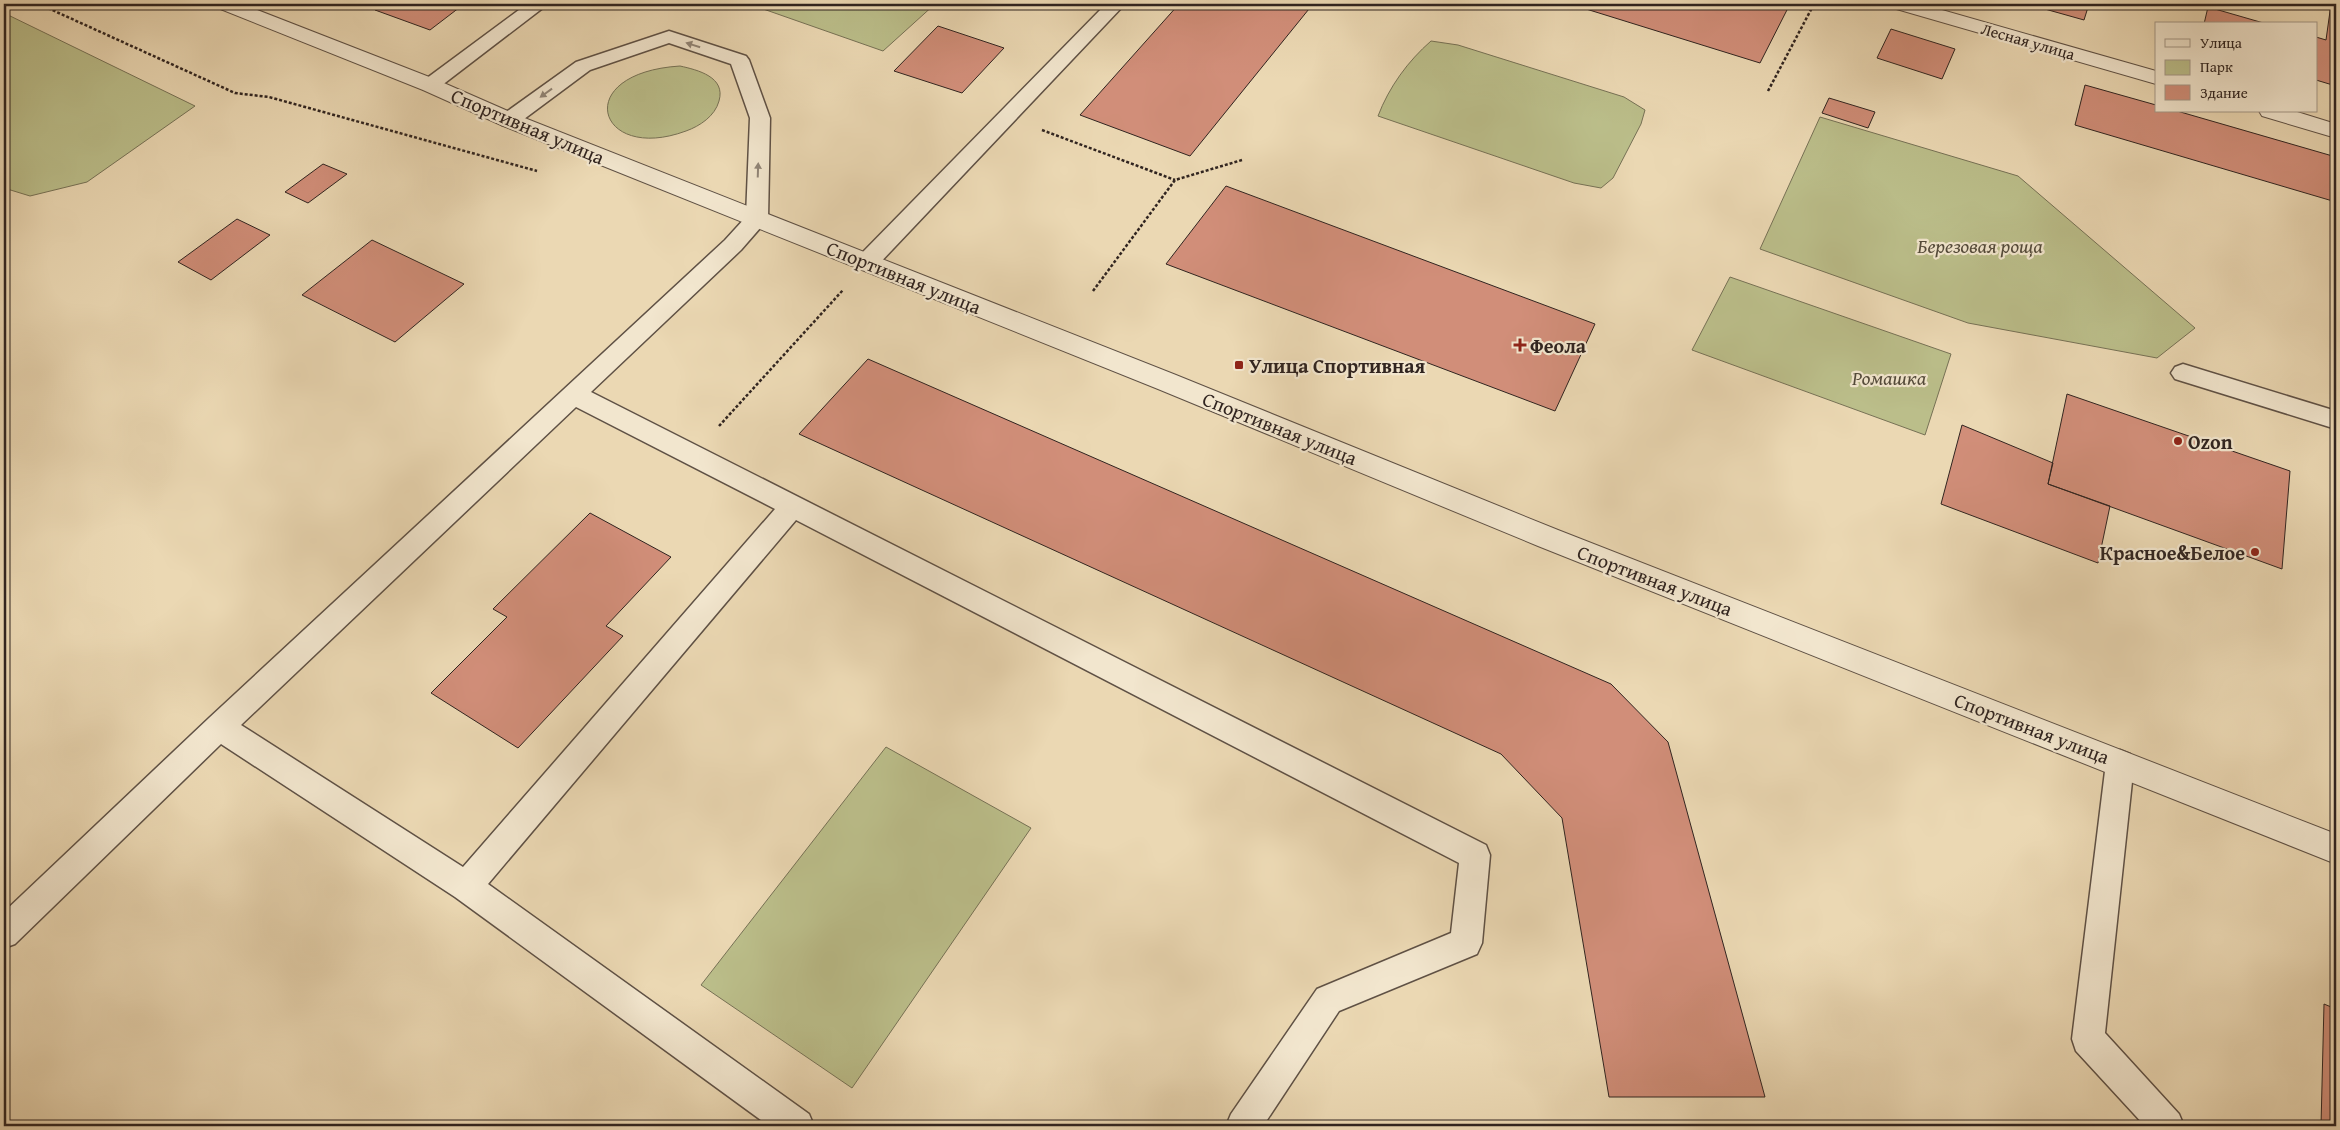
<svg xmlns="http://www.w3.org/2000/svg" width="2340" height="1130" font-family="'Gentium Book Plus',serif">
<rect width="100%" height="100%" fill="#ebd8b3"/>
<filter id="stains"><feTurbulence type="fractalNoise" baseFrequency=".004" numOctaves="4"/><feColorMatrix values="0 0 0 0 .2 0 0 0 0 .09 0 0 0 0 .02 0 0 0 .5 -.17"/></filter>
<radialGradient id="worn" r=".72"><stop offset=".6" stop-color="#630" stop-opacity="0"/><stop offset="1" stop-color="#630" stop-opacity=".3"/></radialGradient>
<path fill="#bbbe8a" stroke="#767155" d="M 749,4 L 935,4 L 883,51 Z
M 4,13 L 195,106 L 87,182 L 30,196 L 4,188 Z
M 1431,41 L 1458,45 L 1624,97 L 1645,110 L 1641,124 L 1613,178 L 1601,188 L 1574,183 L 1378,116 C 1389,87 1408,61 1431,41 Z
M 680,66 C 698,70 726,77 719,101 C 715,116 700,126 686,131 C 597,164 569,73 680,66 Z
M 1820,117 L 2018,176 L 2195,328 L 2157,358 L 1968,323 L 1760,249 Z
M 1730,277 L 1951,354 L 1925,435 L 1692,350 Z
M 886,747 L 1031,828 L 852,1088 L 701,985 Z"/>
<path fill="#d18e79" stroke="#302420" d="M 384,4 L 464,4 L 430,30 L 375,10 Z
M 1179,4 L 1313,4 L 1190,156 L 1080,115 Z
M 1570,4 L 1790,4 L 1760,63 Z
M 2027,4 L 2089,4 L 2084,20 Z
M 2331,4 L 2336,4 L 2336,86 L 2316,80 L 2316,37 L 2326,40 Z
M 2208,7 L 2267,24 L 2204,24 Z
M 938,26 L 1004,48 L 962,93 L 894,71 Z
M 1891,29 L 1955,49 L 1942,79 L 1877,58 Z
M 2085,85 L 2156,105 L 2156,111 L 2177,111 L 2336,157 L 2336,202 L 2075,125 Z
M 1829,98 L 1875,112 L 1868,128 L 1822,113 Z
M 323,164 L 347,174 L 308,203 L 285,192 Z
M 1226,186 L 1595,324 L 1555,411 L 1166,264 Z
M 237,219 L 270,235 L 211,280 L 178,262 Z
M 372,240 L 464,284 L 395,342 L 302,295 Z
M 868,359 L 1611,684 L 1668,742 L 1765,1097 L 1609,1097 L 1562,818 L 1501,754 L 799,434 Z
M 2067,394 L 2290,471 L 2282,569 L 2048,484 Z
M 1962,425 L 2053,463 L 2048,484 L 2110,506 L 2098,563 L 1941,504 Z
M 590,513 L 671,557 L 606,626 L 623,636 L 518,748 L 431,693 L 507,617 L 493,609 Z
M 2324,1004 L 2336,1009 L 2336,1126 L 2321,1126 Z"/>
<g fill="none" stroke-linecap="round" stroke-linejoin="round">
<defs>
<path id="service" d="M 527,4 L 548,4 L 437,89 L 430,91 L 423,89 L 420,85 L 423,81 Z
M 1106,4 L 1125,4 L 875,268 L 867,270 L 859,268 L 856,262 L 859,256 Z
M 669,31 L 746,56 L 749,60 L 770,118 L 768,219 L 741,250 L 591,392 L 1486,845 L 1490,855 L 1482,943 L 1477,954 L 1339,1011 L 1263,1126 L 1226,1126 L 1231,1114 L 1317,989 L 1451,933 L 1459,863 L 796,520 L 488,884 L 809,1114 L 814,1126 L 769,1126 L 455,897 L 221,744 L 15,944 L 4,948 L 4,912 L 209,718 L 725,240 L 746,217 L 750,118 L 731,64 L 669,43 L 590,70 L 516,125 L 509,127 L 502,125 L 499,120 L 502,115 L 576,62 ZM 576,407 L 775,509 L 463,867 L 241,725 Z
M 2183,364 L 2336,411 L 2336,429 L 2175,379 L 2171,373 L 2175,367 Z
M 2120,750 L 2130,754 L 2134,763 L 2105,1033 L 2179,1114 L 2184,1126 L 2145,1126 L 2076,1051 L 2072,1039 L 2106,763 L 2110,754 Z"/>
<path id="minor" d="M 1890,4 L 1921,4 L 2156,71 L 2156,84 L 1893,8 Z
M 2259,111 L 2294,111 L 2336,124 L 2336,138 L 2262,116 Z"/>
<path id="tertiary" d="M 215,4 L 242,4 L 437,80 L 517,115 L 1176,375 L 1558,530 L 2336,834 L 2336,864 L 1538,546 L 1158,389 L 501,125 L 423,90 L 218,8 Z"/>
</defs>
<use href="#service" stroke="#5f5145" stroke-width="3"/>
<use href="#minor" stroke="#5f5145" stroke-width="2"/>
<use href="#tertiary" stroke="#5f5145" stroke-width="2"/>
<path stroke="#302420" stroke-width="2.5" stroke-dasharray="3 2" stroke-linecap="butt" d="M 39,4 L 235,93 L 269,97 L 537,171
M 1768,91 L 1814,4
M 1042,130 L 1175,180
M 1093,291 L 1175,180 L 1242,160
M 719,426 L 843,290"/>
<use href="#service" fill="#f2e6ce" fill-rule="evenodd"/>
<use href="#minor" fill="#f2e6ce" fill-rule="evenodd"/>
<use href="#tertiary" fill="#f2e6ce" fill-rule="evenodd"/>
</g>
<defs><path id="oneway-solid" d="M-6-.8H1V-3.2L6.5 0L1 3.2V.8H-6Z" transform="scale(1.25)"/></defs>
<g fill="#918577">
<use href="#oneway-solid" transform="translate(693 45) rotate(-162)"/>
<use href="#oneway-solid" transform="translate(546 93) rotate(144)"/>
<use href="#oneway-solid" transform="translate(758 170) rotate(-88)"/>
</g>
<g fill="#8f2418" stroke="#f2e6ce" stroke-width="2">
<path d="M1517.5 337.5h5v5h5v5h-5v5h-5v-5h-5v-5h5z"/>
<rect x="1234" y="360" width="10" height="10" rx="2.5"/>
<circle cx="2178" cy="441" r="5"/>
<circle cx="2255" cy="552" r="5"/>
</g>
<g text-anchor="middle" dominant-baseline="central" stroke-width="4.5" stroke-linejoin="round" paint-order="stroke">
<g font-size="16" fill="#302420" stroke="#f2e6ce">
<text transform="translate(2028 41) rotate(16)">Лесная улица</text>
</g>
<g font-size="20" fill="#302420" stroke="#f2e6ce">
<text transform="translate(528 126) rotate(23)">Спортивная улица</text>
<text transform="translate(904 277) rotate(22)">Спортивная улица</text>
<text transform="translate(1280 428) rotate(22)">Спортивная улица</text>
<text transform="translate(1655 580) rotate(21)">Спортивная улица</text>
<text transform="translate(2032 728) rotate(21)">Спортивная улица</text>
</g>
<g font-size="20" font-style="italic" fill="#534a3a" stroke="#f2e6ce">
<text x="1980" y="245">Березовая роща</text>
<text x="1889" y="377">Ромашка</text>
</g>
<g font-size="20" font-weight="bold" fill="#302420" stroke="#f2e6ce" text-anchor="start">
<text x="1530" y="345">Феола</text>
<text x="1249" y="365">Улица Спортивная</text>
<text x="2188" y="441">Ozon</text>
<text x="2245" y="552" text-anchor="end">Красное&amp;Белое</text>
</g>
</g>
<rect width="2340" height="1130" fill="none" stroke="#ebd8b3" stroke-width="20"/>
<rect x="5" y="5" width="2330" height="1120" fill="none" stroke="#302420" stroke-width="2.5"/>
<rect x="10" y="10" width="2320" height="1110" fill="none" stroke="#302420"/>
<rect x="2155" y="22" width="162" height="90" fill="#f2e6ce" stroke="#a49888"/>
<rect x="2165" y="39" width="25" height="8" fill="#f2e6ce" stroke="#a49888"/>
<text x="2200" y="48" font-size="15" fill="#302420">Улица</text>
<rect x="2165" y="60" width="25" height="15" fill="#bbbe8a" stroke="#a49888"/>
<text x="2200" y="72" font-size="15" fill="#302420">Парк</text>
<rect x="2165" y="85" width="25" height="15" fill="#d18e79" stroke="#a49888"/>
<text x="2200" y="98" font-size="15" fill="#302420">Здание</text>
<rect width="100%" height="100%" filter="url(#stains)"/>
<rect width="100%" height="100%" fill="url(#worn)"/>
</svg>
